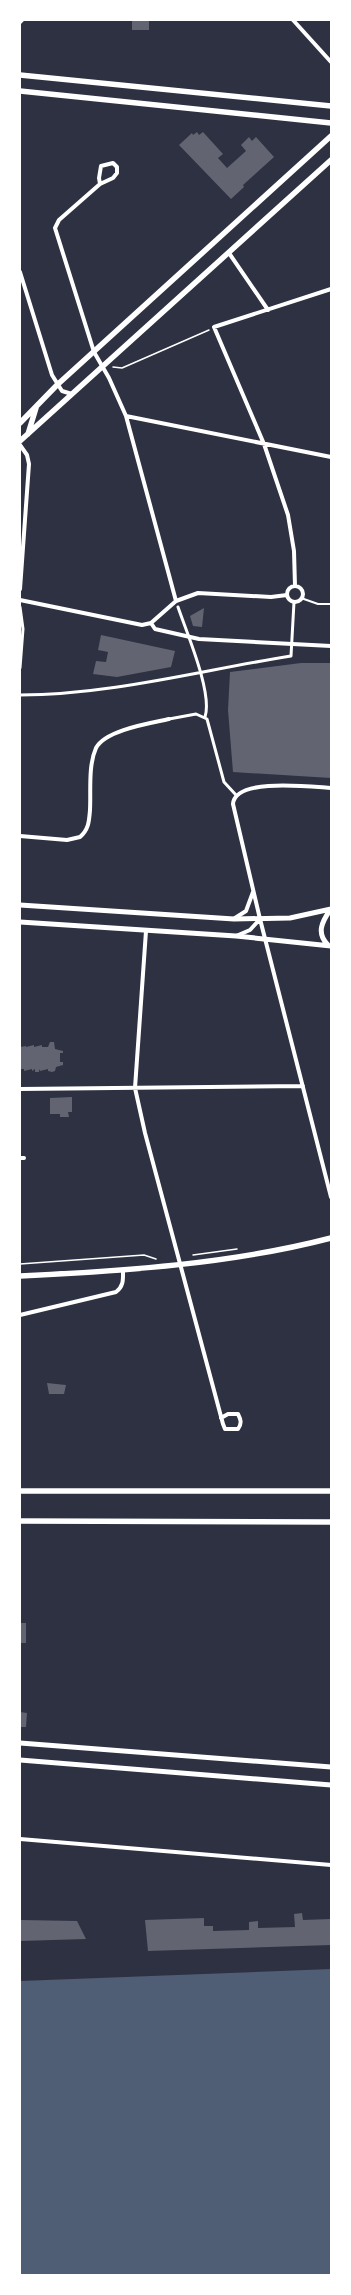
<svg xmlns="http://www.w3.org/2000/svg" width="351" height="2295" font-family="'Crimson Pro',serif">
<rect width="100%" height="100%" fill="#2d3142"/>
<path fill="#4f5d75" d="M 331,1969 L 331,2275 L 20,2275 L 20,1981 Z"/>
<path fill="#626471" d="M 132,20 L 149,20 L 149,30 L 132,30 Z
M 197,132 L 199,135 L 203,132 L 223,154 L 218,158 L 227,168 L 246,151 L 241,145 L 249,137 L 252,141 L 256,137 L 274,157 L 243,185 L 244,187 L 231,199 L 179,145 L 192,133 L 193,135 Z
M 204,608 L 202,627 L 193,626 L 190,616 Z
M 101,635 L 175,651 L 171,667 L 117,677 L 93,674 L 96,661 L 106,662 L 108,652 L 98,650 Z
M 301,663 L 331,663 L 331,778 L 233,772 L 228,710 L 230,672 Z
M 50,1042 L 54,1042 L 55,1049 L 63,1051 L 63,1053 L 60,1053 L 60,1062 L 63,1062 L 63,1065 L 56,1067 L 55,1071 L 52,1072 L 48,1071 L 48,1069 L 40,1071 L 39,1069 L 39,1072 L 35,1072 L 35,1069 L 32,1071 L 32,1069 L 24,1071 L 24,1069 L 20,1069 L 20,1047 L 26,1046 L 26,1047 L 34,1045 L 34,1047 L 42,1045 L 42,1047 L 48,1047 Z
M 72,1097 L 72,1112 L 68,1112 L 69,1117 L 60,1117 L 60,1114 L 50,1114 L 50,1098 Z
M 47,1383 L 66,1385 L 64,1394 L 49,1394 Z
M 20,1623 L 26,1623 L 26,1643 L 20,1643 Z
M 20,1712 L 27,1713 L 26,1727 L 20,1727 Z
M 302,1913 L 303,1920 L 331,1919 L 331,1945 L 148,1951 L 145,1920 L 204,1918 L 204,1926 L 213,1926 L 213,1931 L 249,1930 L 249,1922 L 258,1921 L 258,1928 L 295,1927 L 294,1914 Z
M 20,1920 L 77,1921 L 86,1939 L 20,1941 Z"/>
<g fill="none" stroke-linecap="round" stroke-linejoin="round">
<path stroke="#fff" stroke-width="1.5" d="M 113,367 L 122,368 L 209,330
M 193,1255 L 237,1249
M 20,1264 L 144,1255 L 156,1259"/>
<path stroke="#fff" stroke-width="2" d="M 301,598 L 318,604 L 331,604"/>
<path stroke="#fff" stroke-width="3" d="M 20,607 L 23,629 L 20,668
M 178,607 C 186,631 213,693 205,717
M 20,695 C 111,695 202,670 291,656 L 294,602
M 169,719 L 196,714 L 207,719 L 224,782 L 236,795"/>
<path stroke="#fff" stroke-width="4" d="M 293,20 L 331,62
M 20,22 L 22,20
M 100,184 L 99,178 L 101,166 L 113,163 L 117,167 L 117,173 L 113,178 L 100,184 L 59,220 L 55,228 L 94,352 L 109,378 L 126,416 L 176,601
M 229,253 L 268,310
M 20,272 L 52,375 L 62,391 L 72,394
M 126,416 L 331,457
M 20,445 L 27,455 L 29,464 L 20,589
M 295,586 L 294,551 L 288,515 L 264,444 L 214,327 L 331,289
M287 594a8 8 0 1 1 16 0a8 8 0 1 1-16 0Z
M 20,600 L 142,625 L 151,623 L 176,601 L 198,593 L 271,597 L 287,595
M 151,623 L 155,629 L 199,639 L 331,646
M 331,788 C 313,787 235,777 233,804 L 260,919 L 331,1197
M 20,836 L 67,840 L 80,837 C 89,829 89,821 90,810 C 91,791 88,766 96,748 C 105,730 151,723 169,719
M 235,918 L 246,911 L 253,892
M 146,931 L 135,1088 L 145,1133 L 223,1424 L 225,1429 L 238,1429 C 242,1423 241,1420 238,1414 L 228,1414 L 221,1418
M 236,936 L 250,930 L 260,919
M 20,1089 L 303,1086
M 20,1158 L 24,1158
M 20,1315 L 116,1292 C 124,1286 123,1279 123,1270
M 20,1839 L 331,1865"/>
<path stroke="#fff" stroke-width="5" d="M 20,905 L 234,919 L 290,918 L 331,909
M 20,922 L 236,936 L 331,946
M 328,945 C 316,933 322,922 330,910
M 20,1743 L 331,1767
M 20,1760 L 331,1785"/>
<path stroke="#fff" stroke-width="5.5" d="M 20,75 L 331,106
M 20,91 L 331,123
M 20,423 L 57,385 L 331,136
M 28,434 L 36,408
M 20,441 L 331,160
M 20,1276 C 123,1271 231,1264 331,1238
M 20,1491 L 331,1491
M 20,1521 L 331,1522"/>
</g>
<rect width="351" height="2295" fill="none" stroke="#ffffff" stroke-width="42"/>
</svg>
